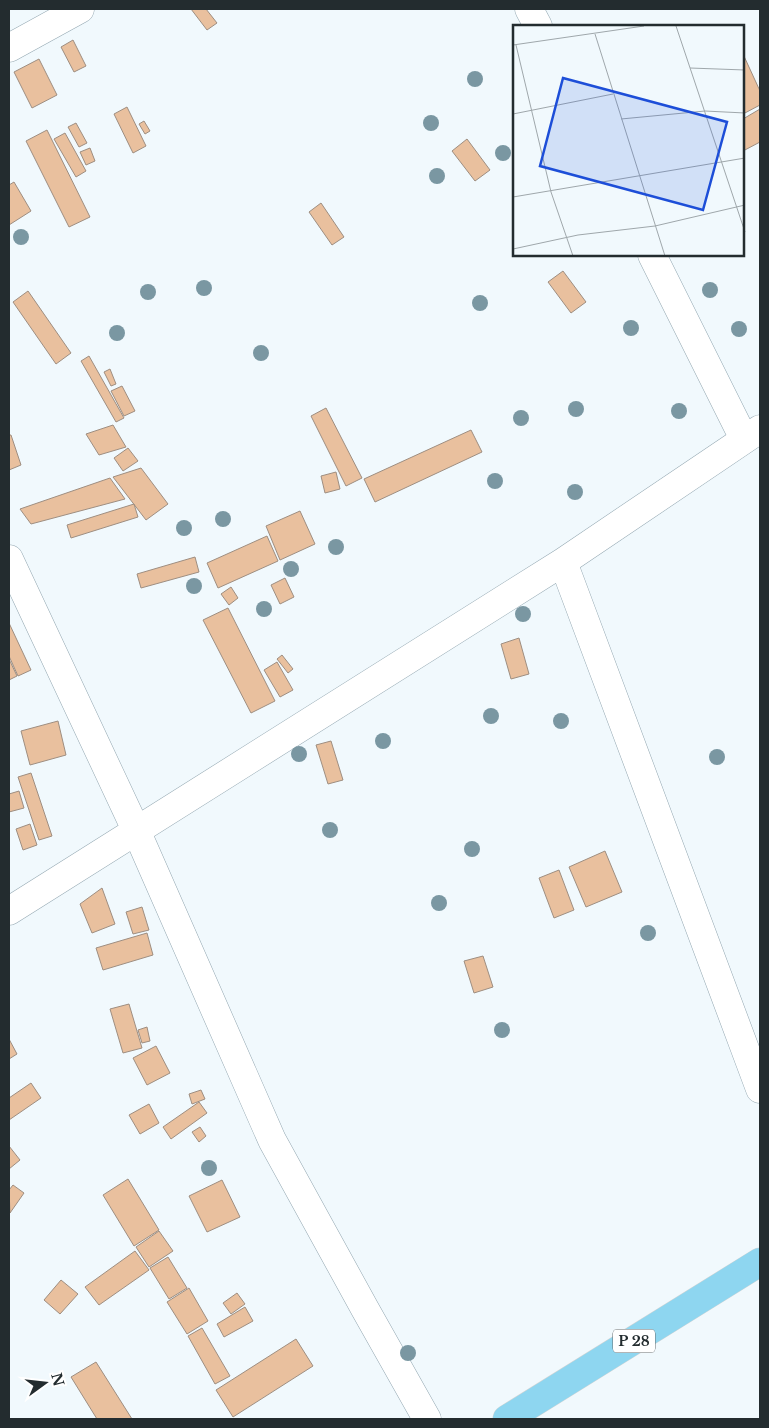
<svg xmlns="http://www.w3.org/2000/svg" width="769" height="1428" font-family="'Libre Baskerville',serif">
<rect width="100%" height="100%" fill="#f1f9fd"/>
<path fill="#e9c09e" stroke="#9e8e81" d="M 191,9 L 206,9 L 217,23 L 207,30 Z
M 73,40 L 86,66 L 74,72 L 61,47 Z
M 743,54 L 760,91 L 760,105 L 743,114 Z
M 39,59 L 57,95 L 32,108 L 14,72 Z
M 127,107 L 146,146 L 133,153 L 114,114 Z
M 760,109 L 760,142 L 743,151 L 743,119 Z
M 144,121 L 150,131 L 145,134 L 139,124 Z
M 76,123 L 87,143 L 79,147 L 68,127 Z
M 47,130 L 90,217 L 69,227 L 26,141 Z
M 65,133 L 86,171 L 76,177 L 54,139 Z
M 467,139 L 490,170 L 475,181 L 452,151 Z
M 90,148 L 95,161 L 86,165 L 80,152 Z
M 14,182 L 31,211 L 9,225 L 9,185 Z
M 321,203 L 344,237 L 332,245 L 309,212 Z
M 563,271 L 586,302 L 571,313 L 548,282 Z
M 28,291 L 71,353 L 56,364 L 13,302 Z
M 89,356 L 124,418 L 116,422 L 81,361 Z
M 110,369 L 116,384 L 111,386 L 104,372 Z
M 122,386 L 135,411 L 124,416 L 111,391 Z
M 326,408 L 362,478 L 346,486 L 311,416 Z
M 113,425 L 126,447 L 99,455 L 86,434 Z
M 471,430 L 482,452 L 375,502 L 364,479 Z
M 9,435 L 11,435 L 21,465 L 9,470 Z
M 128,448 L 138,461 L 123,471 L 114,458 Z
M 141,468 L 168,504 L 146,520 L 113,477 Z
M 336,472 L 340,489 L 325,493 L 321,476 Z
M 110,478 L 125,499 L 31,524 L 20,509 Z
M 134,504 L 138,517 L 71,538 L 67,525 Z
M 300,511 L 315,544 L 280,560 L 266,526 Z
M 267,536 L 278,561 L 218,588 L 207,563 Z
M 195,557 L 199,572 L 141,588 L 137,574 Z
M 285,578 L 294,597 L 280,604 L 271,585 Z
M 231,587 L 238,598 L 229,605 L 221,594 Z
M 228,608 L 275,701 L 251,713 L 203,620 Z
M 9,623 L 31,670 L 18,676 L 9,656 Z
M 519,638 L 529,674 L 511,679 L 501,644 Z
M 282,655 L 293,669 L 288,673 L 277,659 Z
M 9,659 L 17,676 L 9,680 Z
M 277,662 L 293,690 L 280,697 L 264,670 Z
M 58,721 L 66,755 L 30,765 L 21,731 Z
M 331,741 L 343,780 L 328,784 L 316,745 Z
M 31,773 L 52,836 L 39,840 L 18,777 Z
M 19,791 L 24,808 L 9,812 L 9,794 Z
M 30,824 L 37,845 L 23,850 L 16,829 Z
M 605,851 L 622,892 L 586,907 L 569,867 Z
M 559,870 L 574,910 L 554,918 L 539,878 Z
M 102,888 L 115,924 L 92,933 L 80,904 Z
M 142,907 L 149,930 L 133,934 L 126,912 Z
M 147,933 L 153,955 L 103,970 L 96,948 Z
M 483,956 L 493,987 L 474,993 L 464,961 Z
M 129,1004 L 142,1048 L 123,1053 L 110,1009 Z
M 147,1027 L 150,1041 L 142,1043 L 138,1030 Z
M 9,1039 L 17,1054 L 9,1059 Z
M 156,1046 L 170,1073 L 147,1085 L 133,1058 Z
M 31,1083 L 41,1098 L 9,1120 L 9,1098 Z
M 201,1090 L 205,1099 L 192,1104 L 189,1094 Z
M 199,1102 L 207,1113 L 171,1139 L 163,1127 Z
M 149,1104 L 159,1123 L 140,1134 L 129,1115 Z
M 200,1127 L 206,1136 L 199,1142 L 192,1132 Z
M 9,1146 L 20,1160 L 9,1169 Z
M 128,1179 L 159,1230 L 134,1246 L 103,1195 Z
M 222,1180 L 240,1217 L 207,1232 L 189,1196 Z
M 13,1185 L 24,1193 L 10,1213 L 9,1190 Z
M 159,1231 L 173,1251 L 149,1267 L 136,1247 Z
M 135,1251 L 149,1270 L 99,1305 L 85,1287 Z
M 168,1257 L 187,1288 L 169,1299 L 150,1268 Z
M 61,1280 L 78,1294 L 60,1314 L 44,1300 Z
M 189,1288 L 208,1321 L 187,1334 L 167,1302 Z
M 237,1293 L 245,1304 L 231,1314 L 223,1303 Z
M 245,1307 L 253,1321 L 224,1337 L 217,1324 Z
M 202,1328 L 230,1376 L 215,1384 L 188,1336 Z
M 296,1339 L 313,1366 L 233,1417 L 216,1390 Z
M 96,1362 L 132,1419 L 97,1419 L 71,1377 Z"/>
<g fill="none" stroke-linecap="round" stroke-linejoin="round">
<defs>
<path id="minor" d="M 529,9 L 538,26
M 9,48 L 80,9
M 652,255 L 744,439
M 9,559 L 136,830 L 272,1140 L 365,1309 L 427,1419
M 563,562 L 760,1089
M 9,911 L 563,562 L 760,429"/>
<path id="major" d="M 507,1419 L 760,1262"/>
</defs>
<use href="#minor" stroke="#93a7b1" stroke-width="29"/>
<use href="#major" stroke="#d3d5d5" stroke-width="29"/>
<use href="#minor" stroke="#fff" stroke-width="28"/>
<use href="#major" stroke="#8ed6f0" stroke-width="28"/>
</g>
<g fill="#7a97a2">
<circle cx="475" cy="79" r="8"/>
<circle cx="431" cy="123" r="8"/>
<circle cx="503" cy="153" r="8"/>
<circle cx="437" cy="176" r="8"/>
<circle cx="21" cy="237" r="8"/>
<circle cx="204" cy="288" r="8"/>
<circle cx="710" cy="290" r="8"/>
<circle cx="148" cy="292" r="8"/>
<circle cx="480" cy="303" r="8"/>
<circle cx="631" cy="328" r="8"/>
<circle cx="739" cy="329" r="8"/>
<circle cx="117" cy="333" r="8"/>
<circle cx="261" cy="353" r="8"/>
<circle cx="576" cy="409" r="8"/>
<circle cx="679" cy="411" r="8"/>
<circle cx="521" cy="418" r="8"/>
<circle cx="495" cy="481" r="8"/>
<circle cx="575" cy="492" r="8"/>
<circle cx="223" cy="519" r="8"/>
<circle cx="184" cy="528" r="8"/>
<circle cx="336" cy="547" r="8"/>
<circle cx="291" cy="569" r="8"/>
<circle cx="194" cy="586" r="8"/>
<circle cx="264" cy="609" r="8"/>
<circle cx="523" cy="614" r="8"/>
<circle cx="491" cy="716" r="8"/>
<circle cx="561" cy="721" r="8"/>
<circle cx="383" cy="741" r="8"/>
<circle cx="299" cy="754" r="8"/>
<circle cx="717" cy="757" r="8"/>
<circle cx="330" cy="830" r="8"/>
<circle cx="472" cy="849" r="8"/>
<circle cx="439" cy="903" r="8"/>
<circle cx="648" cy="933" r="8"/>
<circle cx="502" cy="1030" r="8"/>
<circle cx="209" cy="1168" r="8"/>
<circle cx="408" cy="1353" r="8"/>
</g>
<g text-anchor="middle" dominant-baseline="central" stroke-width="4" stroke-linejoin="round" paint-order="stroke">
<rect fill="#fff" stroke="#656b6d" stroke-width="1" x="613" y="1329.5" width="42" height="23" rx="4"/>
<g font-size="14" font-weight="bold" fill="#232c2f">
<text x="634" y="1341">P 28</text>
</g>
</g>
<g transform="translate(513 25)">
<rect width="231" height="231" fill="#f1f9fd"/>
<path fill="none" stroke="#9fa7ab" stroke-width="1" d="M 163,1 L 232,207M 82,9 L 152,231M 0,20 L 131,1M 3,20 L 38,167 L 60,231M 177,43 L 232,45M 0,89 L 100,69M 108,94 L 192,86 L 232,88M 0,172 L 232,133M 0,224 L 65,210 L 142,201 L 232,180"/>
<path fill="#1d4ed8" fill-opacity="0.15" stroke="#1d4ed8" stroke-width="2.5" d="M 50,53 L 214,97 L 190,185 L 27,141 Z"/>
<rect width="231" height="231" fill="none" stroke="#232c2f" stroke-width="2.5"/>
</g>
<rect width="769" height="1428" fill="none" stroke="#232c2f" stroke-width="20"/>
<g transform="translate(45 1383) rotate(75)" stroke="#ffffff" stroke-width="4" paint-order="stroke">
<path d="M0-4L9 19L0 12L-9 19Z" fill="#232c2f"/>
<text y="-8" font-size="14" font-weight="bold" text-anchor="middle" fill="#232c2f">N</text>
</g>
</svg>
